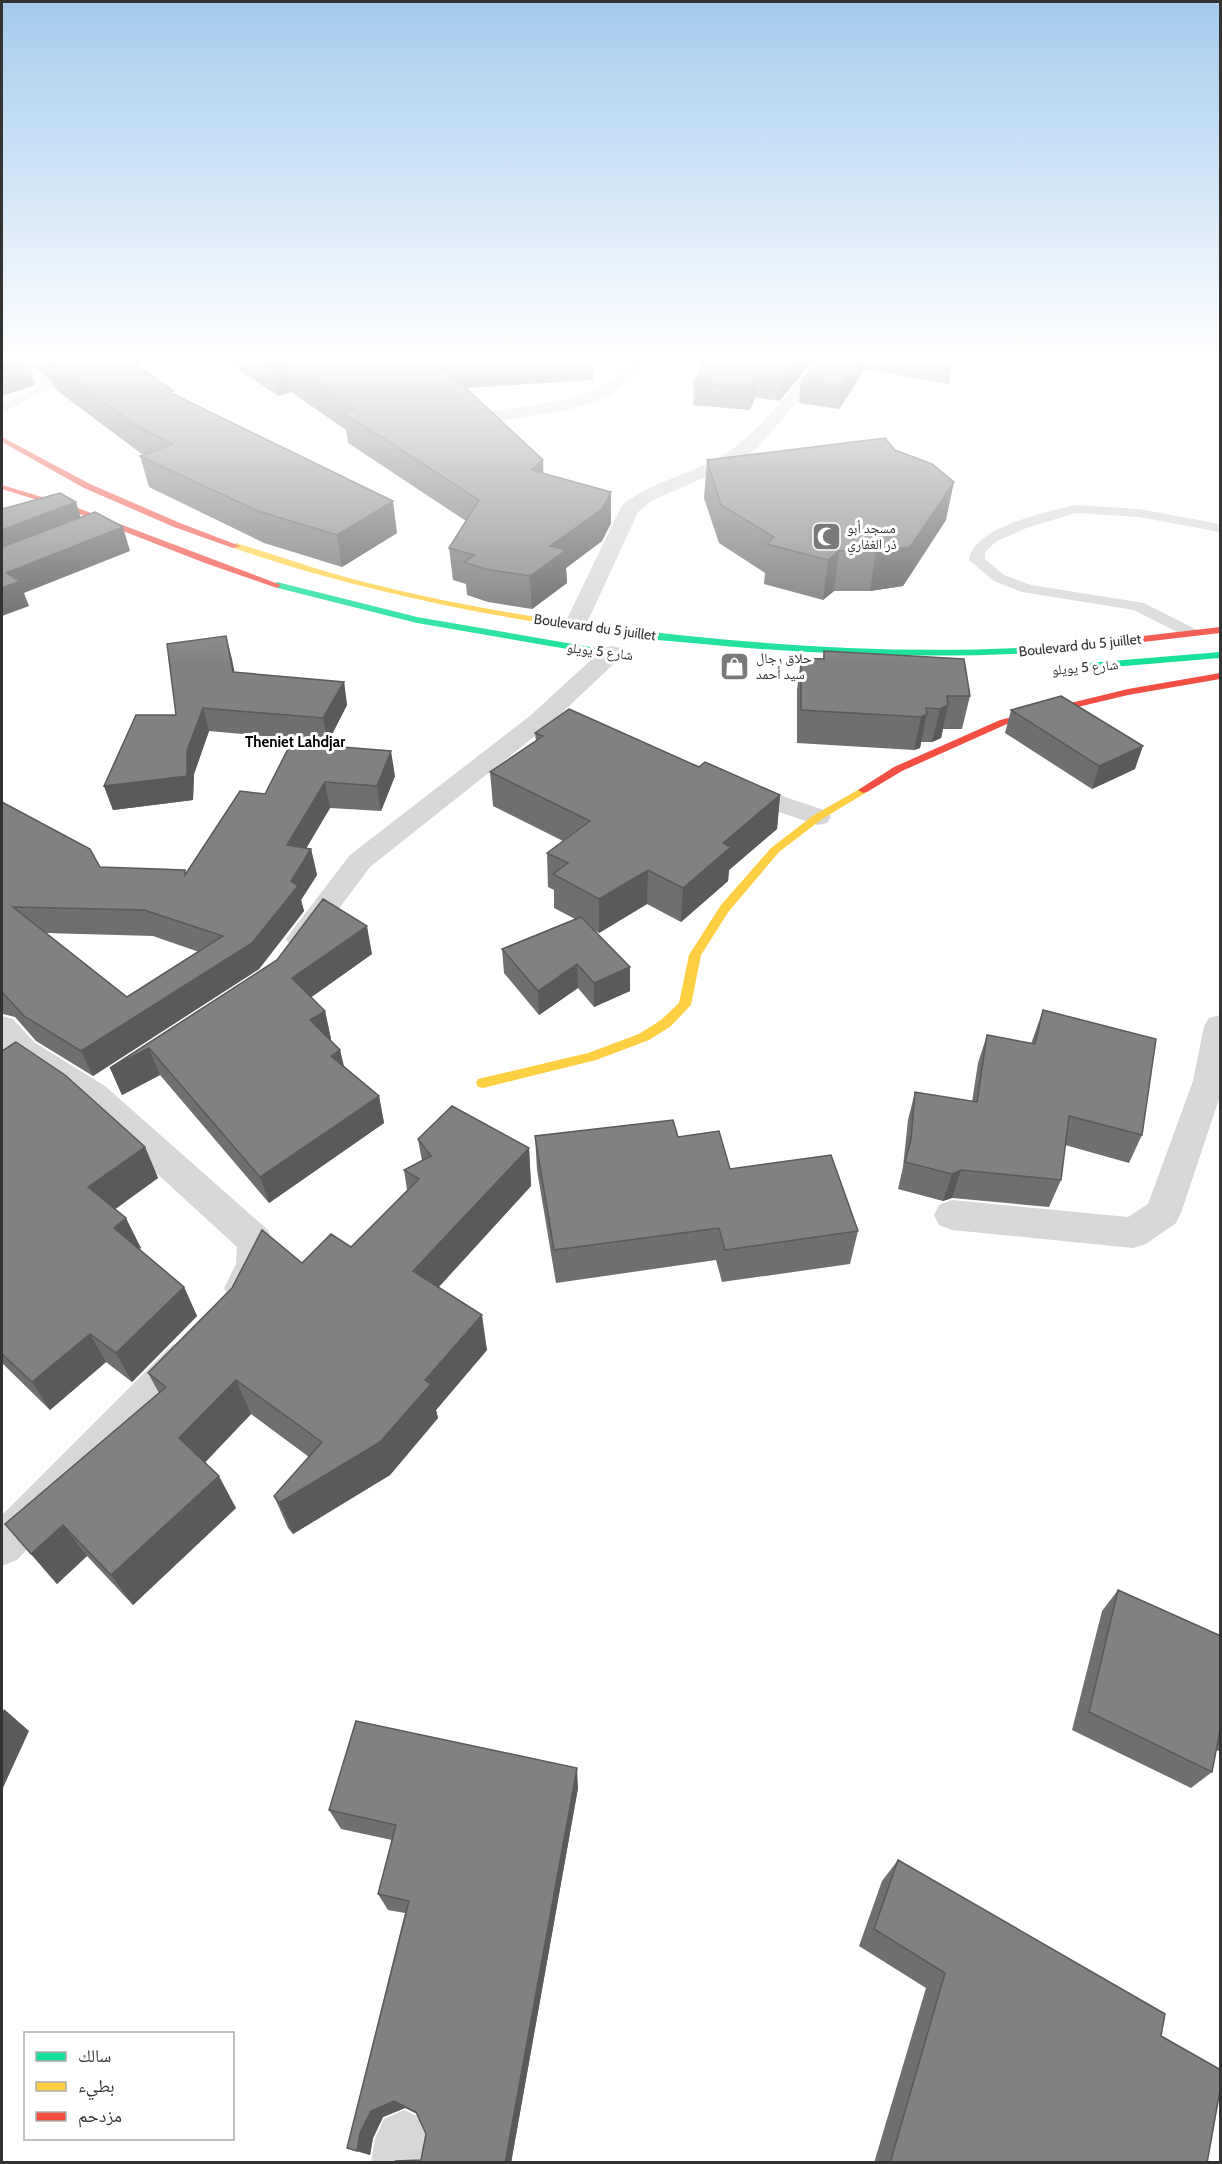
<svg xmlns="http://www.w3.org/2000/svg" width="1222" height="2164" font-family="Cabin,'Noto Naskh Arabic',sans-serif">
<rect width="100%" height="100%" fill="#fff"/>
<g fill="none" stroke-linecap="round" stroke-linejoin="round">
<path fill="#d7d7d7" fill-rule="evenodd" d="M 4,361 L 19,361 L 56,386 L 2,413 L 2,404 L 41,386 Z
M 1075,505 L 1139,509 L 1220,524 L 1220,532 L 1139,517 L 1076,513 L 1029,527 L 997,541 L 985,552 L 985,559 L 1004,575 L 1031,585 L 1144,603 L 1197,630 L 1199,633 L 1197,636 L 1185,636 L 1134,610 L 1022,592 L 994,581 L 969,560 C 973,527 1047,512 1075,505 Z"/>
<path fill="#d7d7d7" fill-rule="evenodd" d="M 630,361 L 646,361 C 642,368 638,375 632,380 C 597,412 539,414 494,421 L 488,420 L 485,416 L 488,412 L 494,411 C 539,403 601,402 630,361 Z
M 816,361 L 833,361 L 757,448 L 737,463 L 651,501 L 638,512 L 586,625 L 583,630 L 575,632 L 567,630 L 564,625 L 622,505 C 653,481 693,474 725,454 C 761,431 788,392 816,361 Z
M 612,646 L 620,648 L 624,653 L 620,658 L 549,725 L 370,867 L 311,946 L 301,949 L 291,946 L 286,939 L 291,932 L 350,855 L 531,715 L 604,648 Z
M 737,781 L 827,811 L 831,817 L 827,823 L 818,825 L 728,795 L 724,789 L 728,783 Z
M 1220,1015 L 1220,1096 L 1181,1213 L 1176,1223 L 1146,1244 L 1133,1248 L 952,1230 L 939,1225 L 934,1215 L 939,1205 L 952,1200 L 1128,1217 L 1148,1204 L 1193,1081 L 1204,1026 L 1209,1018 Z
M 2,1016 L 13,1019 L 35,1043 L 105,1086 L 268,1230 C 281,1256 268,1276 256,1299 L 243,1304 L 230,1299 L 224,1288 L 236,1264 L 237,1247 L 81,1104 L 13,1059 L 2,1047 Z
M 186,1340 L 200,1345 L 206,1357 L 200,1369 L 17,1560 L 2,1566 L 2,1515 L 172,1345 Z
M 404,2110 L 424,2119 L 433,2139 L 429,2162 L 371,2162 L 375,2139 L 384,2119 Z"/>
<path fill="#16e098" fill-rule="evenodd" d="M 277,582 L 417,617 L 596,648 L 601,651 L 596,654 L 417,623 L 274,587 L 273,585 Z
M 593,625 C 751,645 907,657 1066,645 L 1071,648 L 1066,651 C 952,659 839,656 725,646 C 681,642 634,639 590,630 L 590,626 Z
M 1220,652 L 1220,658 L 1088,669 L 1083,666 L 1088,663 Z"/>
<path fill="#ffcf43" fill-rule="evenodd" d="M 236,543 C 280,556 323,572 368,583 C 442,602 517,615 593,625 L 598,628 L 593,631 C 470,613 351,588 233,548 L 232,546 Z
M 863,787 L 867,788 L 867,792 L 822,819 L 779,852 L 729,911 L 701,955 L 691,1005 L 671,1026 L 649,1040 L 596,1060 L 483,1088 L 478,1087 L 476,1083 L 478,1079 L 588,1053 L 639,1034 L 661,1020 L 679,1003 L 689,955 L 721,905 L 771,848 L 814,815 Z"/>
<path fill="#f24e42" fill-rule="evenodd" d="M 2,437 L 90,484 L 180,523 L 240,546 L 233,548 L 174,527 L 84,488 L 2,442 Z
M 2,485 L 75,507 L 281,585 L 277,588 L 205,563 L 69,510 L 2,489 Z
M 1220,627 L 1220,633 L 1066,651 L 1061,648 L 1066,645 Z
M 1220,673 L 1220,679 L 1128,695 L 1007,724 L 902,771 L 867,792 L 863,793 L 858,790 L 894,767 L 1000,720 L 1128,689 Z"/>
</g>
<path fill="#6f6f6f" fill-rule="evenodd" d="M 2,361 L 153,361 L 137,364 L 173,394 L 397,533 L 342,567 L 264,543 L 149,487 L 140,456 L 143,455 L 55,389 L 52,381 L 29,365 L 35,385 L 2,396 Z
M 226,361 L 593,361 L 593,380 L 466,388 L 543,473 L 611,523 L 602,541 L 566,568 L 567,583 L 532,609 L 488,602 L 467,595 L 466,584 L 453,580 L 449,548 L 466,521 L 348,443 L 346,430 L 291,392 L 278,396 Z
M 704,361 L 813,361 L 779,401 L 755,397 L 750,410 L 693,405 L 694,383 Z
M 819,361 L 953,361 L 949,384 L 865,369 L 839,409 L 799,403 L 801,381 Z
M 707,460 L 946,520 L 903,586 L 870,591 L 834,591 L 823,600 L 764,584 L 765,573 L 719,543 L 704,498 Z
M 226,636 L 234,673 L 344,682 L 347,705 L 328,742 L 209,731 L 194,774 L 193,800 L 113,810 L 104,786 L 176,715 Z
M 824,651 L 970,696 L 962,729 L 943,729 L 941,738 L 932,742 L 921,742 L 920,748 L 914,750 L 797,743 L 797,690 L 801,658 L 823,659 Z
M 1011,710 L 1135,769 L 1092,789 L 1005,733 Z
M 535,733 L 699,767 L 780,795 L 777,829 L 729,870 L 728,881 L 681,922 L 647,904 L 599,933 L 594,930 L 630,967 L 630,991 L 594,1007 L 578,988 L 539,1015 L 504,973 L 502,949 L 575,919 L 554,908 L 554,890 L 548,887 L 547,853 L 563,841 L 493,806 L 490,772 L 536,741 Z
M 291,743 L 395,776 L 381,811 L 330,808 L 306,848 L 311,849 L 317,875 L 301,900 L 304,911 L 259,969 L 93,1076 L 36,1041 L 15,1017 L 3,1014 L 2,1015 L 2,802 L 100,867 L 186,873 L 265,794 ZM 46,933 L 153,936 L 199,952 L 127,997 Z
M 372,954 L 311,997 L 325,1011 L 331,1039 L 329,1040 L 340,1050 L 344,1066 L 379,1096 L 384,1123 L 269,1203 L 160,1075 L 122,1095 L 110,1068 L 277,960 Z
M 1043,1010 L 1142,1135 L 1129,1163 L 1065,1145 L 1061,1180 L 1049,1207 L 952,1198 L 943,1201 L 898,1189 L 903,1167 L 908,1120 L 915,1092 L 972,1102 L 978,1063 L 987,1035 L 1031,1044 Z
M 2,1051 L 145,1147 L 158,1178 L 115,1209 L 141,1248 L 139,1249 L 184,1287 L 197,1316 L 132,1382 L 106,1362 L 50,1410 L 2,1363 Z
M 535,1136 L 678,1137 L 730,1169 L 858,1231 L 850,1264 L 722,1282 L 716,1260 L 556,1283 L 537,1170 Z
M 418,1139 L 529,1148 L 531,1186 L 439,1287 L 487,1350 L 436,1410 L 438,1418 L 390,1475 L 293,1534 L 288,1528 L 274,1496 L 309,1457 L 251,1414 L 205,1462 L 236,1508 L 133,1605 L 87,1556 L 57,1584 L 5,1524 L 159,1393 L 148,1373 L 302,1263 L 351,1247 L 407,1190 L 404,1170 L 422,1161 Z
M 1118,1590 L 1221,1636 L 1221,1752 L 1216,1750 L 1212,1772 L 1191,1788 L 1072,1730 L 1102,1611 Z
M 578,1788 L 511,2163 L 400,2163 L 395,2161 L 421,2160 L 426,2134 L 417,2114 L 405,2108 L 383,2117 L 373,2138 L 370,2155 L 347,2148 L 405,1913 L 388,1910 L 378,1894 L 392,1840 L 341,1829 L 329,1810 Z
M 898,1860 L 1161,2036 L 1207,2163 L 874,2163 L 926,1988 L 859,1946 L 882,1881 Z"/>
<path fill="#5a5a5a" d="M 9,361 L 28,361 L 35,385 L 2,396 L 2,364 Z
M 110,361 L 153,361 L 112,369 Z
M 796,361 L 813,361 L 779,401 L 781,379 Z
M 859,361 L 866,361 L 865,369 L 839,409 L 841,387 Z
M 286,363 L 291,392 L 278,396 L 272,367 Z
M 757,375 L 755,397 L 750,410 L 752,388 Z
M 543,460 L 544,491 L 531,470 Z
M 954,482 L 946,520 L 903,586 L 870,591 L 876,551 Z
M 611,492 L 611,523 L 602,541 L 566,568 L 567,583 L 532,609 L 530,576 L 550,546 Z
M 393,501 L 397,533 L 342,567 L 337,535 Z
M 76,502 L 83,525 L 2,558 L 2,530 Z
M 123,527 L 130,551 L 24,593 L 29,606 L 2,616 L 2,588 L 6,573 Z
M 839,551 L 834,591 L 823,600 L 828,560 Z
M 226,636 L 232,659 L 239,695 L 233,672 Z
M 344,682 L 347,705 L 328,742 L 323,718 Z
M 948,705 L 941,738 L 932,742 L 940,709 Z
M 203,708 L 209,731 L 194,774 L 193,800 L 113,810 L 104,786 L 187,751 Z
M 927,714 L 920,748 L 914,750 L 921,717 Z
M 1143,746 L 1135,769 L 1092,789 L 1099,766 Z
M 391,751 L 395,776 L 381,811 L 377,786 Z
M 325,782 L 330,808 L 293,871 L 287,845 Z
M 780,795 L 777,829 L 729,870 L 728,881 L 681,922 L 683,888 L 723,843 Z
M 311,849 L 317,875 L 301,900 L 304,911 L 259,969 L 93,1076 L 81,1051 L 252,943 Z
M 648,870 L 647,904 L 599,933 L 599,899 Z
M 367,926 L 372,954 L 299,1006 L 292,978 Z
M 577,964 L 578,988 L 539,1015 L 538,991 Z
M 630,967 L 630,991 L 594,1007 L 594,983 Z
M 325,1011 L 331,1039 L 316,1047 L 310,1020 Z
M 149,1048 L 160,1075 L 122,1095 L 110,1068 Z
M 340,1050 L 346,1078 L 331,1056 Z
M 379,1096 L 384,1123 L 269,1203 L 260,1177 Z
M 145,1147 L 158,1178 L 103,1218 L 88,1187 Z
M 529,1148 L 531,1186 L 420,1307 L 413,1271 Z
M 961,1170 L 952,1198 L 943,1201 L 952,1174 Z
M 126,1218 L 141,1248 L 128,1258 L 114,1228 Z
M 184,1287 L 197,1316 L 132,1382 L 116,1353 Z
M 482,1315 L 487,1350 L 436,1410 L 438,1418 L 390,1475 L 293,1534 L 279,1503 L 425,1380 Z
M 90,1334 L 106,1362 L 50,1410 L 32,1382 Z
M 236,1380 L 251,1414 L 197,1471 L 179,1438 Z
M 219,1476 L 236,1508 L 133,1605 L 111,1575 Z
M 63,1525 L 87,1556 L 57,1584 L 31,1554 Z
M 4,1709 L 29,1731 L 2,1790 L 2,1713 Z
M 577,1768 L 578,1788 L 511,2163 L 505,2163 Z
M 394,2101 L 405,2108 L 383,2117 L 373,2138 L 370,2155 L 357,2151 L 360,2133 L 371,2111 Z"/>
<path fill="#818181" stroke="#5a5a5a" stroke-width="1.5" fill-rule="evenodd" d="M 48,361 L 132,361 L 173,391 L 169,392 L 393,501 L 337,535 L 258,511 L 140,456 L 173,444 L 134,424 Z
M 264,361 L 437,361 L 543,460 L 531,470 L 611,492 L 602,509 L 550,546 L 566,550 L 530,576 L 485,569 L 464,562 L 475,555 L 449,548 L 479,500 L 344,413 L 354,409 L 286,363 L 272,367 Z
M 704,361 L 796,361 L 781,379 L 757,375 L 752,388 L 694,383 Z
M 819,361 L 859,361 L 841,387 L 801,381 Z
M 885,438 L 895,450 L 932,464 L 954,482 L 910,547 L 876,551 L 839,551 L 828,560 L 767,544 L 774,537 L 721,505 L 707,460 Z
M 60,493 L 76,502 L 2,530 L 2,509 Z
M 95,512 L 123,527 L 6,573 L 20,581 L 2,588 L 2,547 Z
M 226,636 L 233,672 L 344,682 L 323,718 L 203,708 L 187,751 L 187,776 L 104,786 L 136,715 L 176,715 L 167,644 Z
M 824,651 L 964,659 L 970,696 L 947,696 L 948,705 L 940,709 L 926,708 L 927,714 L 921,717 L 801,710 L 801,658 L 824,659 Z
M 1061,696 L 1143,746 L 1099,766 L 1011,710 Z
M 569,709 L 699,767 L 705,762 L 780,795 L 723,843 L 731,847 L 683,888 L 648,870 L 599,899 L 553,874 L 568,863 L 547,853 L 590,821 L 490,772 L 543,736 L 535,733 Z
M 291,743 L 391,751 L 377,786 L 325,782 L 287,845 L 311,849 L 291,881 L 298,886 L 252,943 L 81,1051 L 24,1016 L 2,992 L 2,802 L 90,849 L 100,867 L 185,870 L 185,875 L 240,791 L 265,794 ZM 13,907 L 144,910 L 223,936 L 127,997 Z
M 323,899 L 367,926 L 292,978 L 325,1011 L 310,1020 L 340,1050 L 331,1056 L 379,1096 L 260,1177 L 149,1048 L 110,1068 L 277,960 Z
M 581,917 L 630,967 L 594,983 L 577,964 L 538,991 L 502,949 Z
M 1043,1010 L 1156,1039 L 1142,1135 L 1069,1116 L 1061,1180 L 961,1170 L 952,1174 L 905,1162 L 911,1139 L 915,1092 L 977,1102 L 987,1035 L 1035,1044 Z
M 16,1042 L 65,1075 L 145,1147 L 88,1187 L 126,1218 L 114,1228 L 184,1287 L 116,1353 L 90,1334 L 32,1382 L 2,1354 L 2,1051 Z
M 452,1106 L 529,1148 L 413,1271 L 482,1315 L 425,1380 L 431,1384 L 380,1442 L 279,1503 L 274,1496 L 322,1442 L 236,1380 L 179,1438 L 219,1476 L 111,1575 L 63,1525 L 31,1554 L 5,1524 L 166,1387 L 148,1373 L 232,1288 L 262,1230 L 302,1263 L 331,1234 L 351,1247 L 419,1179 L 404,1170 L 431,1156 L 418,1139 Z
M 673,1120 L 678,1137 L 719,1131 L 730,1169 L 831,1155 L 858,1231 L 725,1250 L 719,1228 L 554,1250 L 535,1136 Z
M 1118,1590 L 1221,1636 L 1221,1725 L 1212,1772 L 1089,1712 Z
M 356,1721 L 577,1768 L 505,2163 L 402,2163 L 395,2161 L 421,2160 L 426,2134 L 416,2112 L 394,2101 L 371,2111 L 360,2133 L 357,2151 L 347,2148 L 409,1901 L 378,1894 L 396,1825 L 329,1810 Z
M 898,1860 L 1165,2014 L 1161,2036 L 1221,2070 L 1221,2085 L 1207,2163 L 890,2163 L 945,1973 L 874,1929 Z"/>
<linearGradient id="sky" x2="0" y2="1"><stop stop-color="#a3cbed"/><stop offset="0.54" stop-color="#fff"/><stop offset="1" stop-color="#fff" stop-opacity="0"/></linearGradient>
<rect width="1222" height="664" fill="url(#sky)"/>
<defs>
<symbol id="mosque-square" viewBox="-11 -11 22 22"><rect x="-9" y="-9" width="18" height="18" rx="4" fill="#7a7a7a" stroke="#fff"/><path d="M3.5-4.9A6 6 0 1 0 3.5 4.9A5 5 0 1 1 3.5-4.9Z" fill="#fff"/></symbol>
<symbol id="shop-square" viewBox="-11 -11 22 22"><rect x="-9" y="-9" width="18" height="18" rx="4" fill="#7a7a7a" stroke="#fff"/><path d="M-5-2.5h2.3a2.7 3.5 0 0 1 5.4 0H5L5.5 6h-11ZM-1.5-2.5h3a1.5 2.3 0 0 0-3 0Z" fill="#fff"/></symbol>
</defs>
<g fill-rule="evenodd">
<use href="#mosque-square" x="810" y="520" width="33" height="33"/>
<use href="#shop-square" x="718" y="650" width="33" height="33"/>
</g>
<g text-anchor="middle" dominant-baseline="central" stroke-width="6" stroke-linejoin="round" paint-order="stroke">
<g font-size="14" fill="#333" stroke="#fff" text-anchor="start">
<text x="847" y="528">مسجد أبو<tspan x="847" dy="16">ذر الغفاري</tspan></text>
<text x="756" y="658">حلاق رجال<tspan x="756" dy="16">سيد أحمد</tspan></text>
</g>
<g font-size="14" fill="#333" stroke="#fff">
<text transform="translate(595 627) rotate(8)">Boulevard du 5 juillet</text>
<text transform="translate(1080 645) rotate(-6)">Boulevard du 5 juillet</text>
<text transform="translate(600 651) rotate(7)">شارع 5 يويلو</text>
<text transform="translate(1085 667) rotate(-5)">شارع 5 يويلو</text>
</g>
<g font-size="15" font-weight="bold" fill="#000" stroke="#fff">
<text x="295" y="742">Theniet Lahdjar</text>
</g>
</g>
<rect width="1222" height="2164" fill="none" stroke="#333333" stroke-width="6"/>
<rect x="24" y="2032" width="210" height="108" fill="#ffffff" stroke="#adadad" stroke-width="1.5"/>
<rect x="36" y="2052" width="30" height="9" fill="#16e098" stroke="#adadad" stroke-width="1.5"/>
<text x="78" y="2062" font-size="18" fill="#333333">سالك</text>
<rect x="36" y="2082" width="30" height="9" fill="#ffcf43" stroke="#adadad" stroke-width="1.5"/>
<text x="78" y="2092" font-size="18" fill="#333333">بطيء</text>
<rect x="36" y="2112" width="30" height="9" fill="#f24e42" stroke="#adadad" stroke-width="1.5"/>
<text x="78" y="2122" font-size="18" fill="#333333">مزدحم</text>
</svg>
